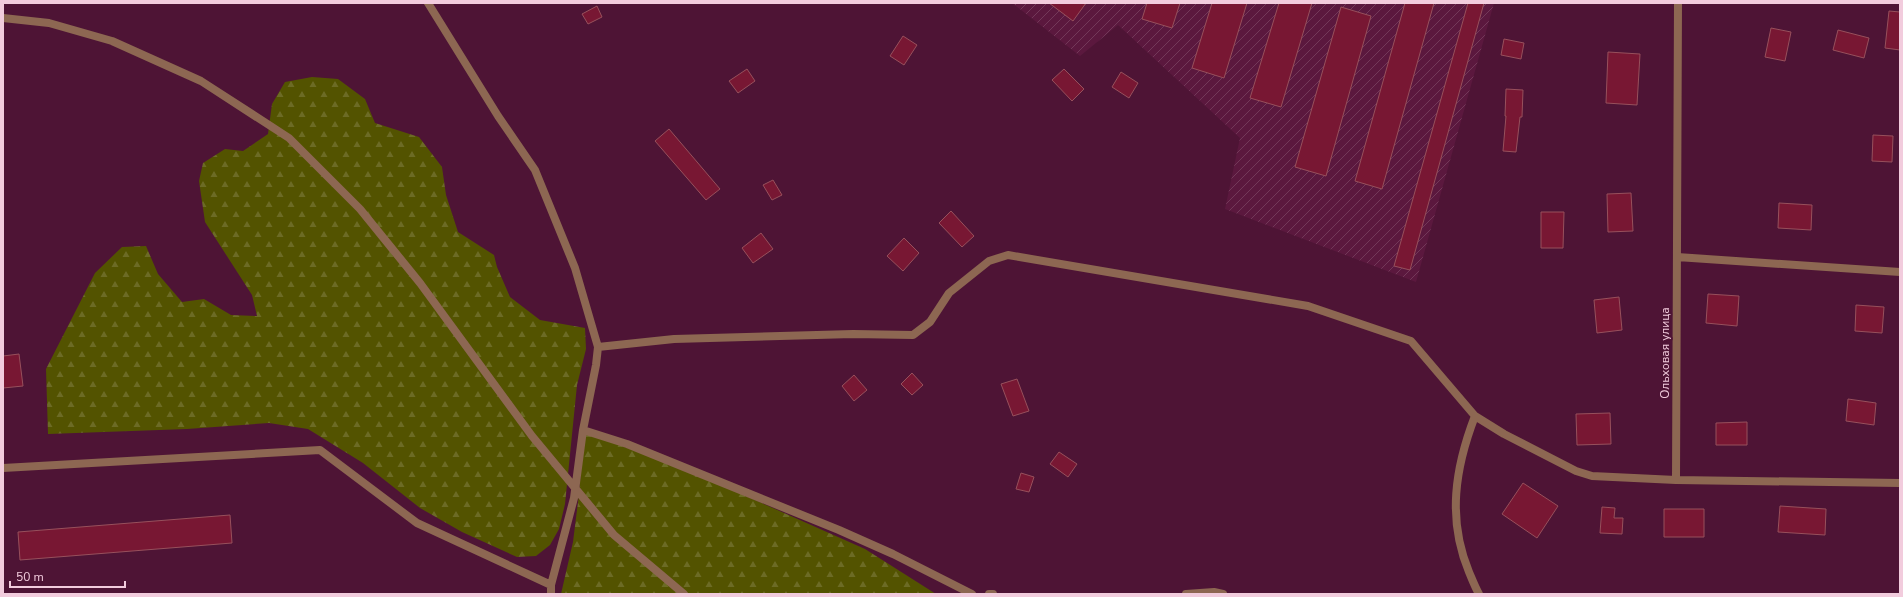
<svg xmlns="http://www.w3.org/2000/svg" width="1903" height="597" font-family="'Nunito Sans',sans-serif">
<defs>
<pattern id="industrial-furrows" width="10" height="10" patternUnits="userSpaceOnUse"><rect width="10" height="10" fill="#5b183e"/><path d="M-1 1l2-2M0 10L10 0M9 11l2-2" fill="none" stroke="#733859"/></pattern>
<pattern id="forest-firs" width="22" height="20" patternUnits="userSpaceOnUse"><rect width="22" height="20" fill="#535300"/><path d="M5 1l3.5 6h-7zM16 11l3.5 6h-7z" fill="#6c6b25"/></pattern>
</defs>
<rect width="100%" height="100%" fill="#4e1435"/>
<path fill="url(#industrial-furrows)" d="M 1012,3 L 1494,3 L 1416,282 L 1225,209 L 1240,138 L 1118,25 L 1080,56 Z"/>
<path fill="url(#forest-firs)" d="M 312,77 L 338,79 L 365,99 L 375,123 L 419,137 L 442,167 L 446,195 L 458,232 L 494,255 L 497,267 L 510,297 L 540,320 L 585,328 L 586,349 L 577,385 L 565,504 L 559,529 L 550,545 L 536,556 L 517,557 L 462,532 L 420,508 L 363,463 L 308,429 L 269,423 L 187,429 L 48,434 L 46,369 L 95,273 L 122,247 L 146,246 L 158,274 L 182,302 L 204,299 L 231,315 L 257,316 L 252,295 L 205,222 L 199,181 L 203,163 L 225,149 L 243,151 L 268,134 L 272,104 L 285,82 Z
M 584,432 L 692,472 L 865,549 L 936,594 L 561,594 L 573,542 L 579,494 Z"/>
<path fill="#781733" stroke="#97505c" d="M 1049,3 L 1086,3 L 1073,21 Z
M 1147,3 L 1180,3 L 1172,28 L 1142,19 Z
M 1212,3 L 1247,3 L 1224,78 L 1192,68 Z
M 1279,3 L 1312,3 L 1281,107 L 1250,98 Z
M 1405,3 L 1434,3 L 1382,189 L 1355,181 Z
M 1468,3 L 1484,3 L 1410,270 L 1394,266 Z
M 597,6 L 602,17 L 588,24 L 582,14 Z
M 1341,7 L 1371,16 L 1326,176 L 1295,167 Z
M 1889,11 L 1900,12 L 1900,50 L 1885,48 Z
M 1771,28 L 1791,32 L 1785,61 L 1765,57 Z
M 1838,30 L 1869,38 L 1864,58 L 1833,50 Z
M 903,36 L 917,45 L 904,65 L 890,56 Z
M 1504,39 L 1524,43 L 1521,59 L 1501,55 Z
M 1608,52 L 1640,54 L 1637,105 L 1606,103 Z
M 747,69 L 755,81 L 738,93 L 729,81 Z
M 1064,69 L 1084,89 L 1072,101 L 1052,80 Z
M 1121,72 L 1138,83 L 1129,98 L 1112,87 Z
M 1506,89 L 1523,90 L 1522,117 L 1520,117 L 1516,152 L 1503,151 L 1506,116 L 1505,116 Z
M 669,129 L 720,189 L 706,200 L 655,141 Z
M 1873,135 L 1893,136 L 1892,162 L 1872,161 Z
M 773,180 L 782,195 L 772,200 L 763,185 Z
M 1631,193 L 1633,231 L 1608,232 L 1607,194 Z
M 1779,203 L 1812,205 L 1811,230 L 1778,228 Z
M 951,211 L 974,236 L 962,247 L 939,223 Z
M 1541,212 L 1564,212 L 1563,248 L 1541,248 Z
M 761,233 L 773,249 L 753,263 L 742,248 Z
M 904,238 L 919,253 L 903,271 L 887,256 Z
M 1708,294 L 1739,296 L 1737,326 L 1706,323 Z
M 1619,297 L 1622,330 L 1597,333 L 1594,300 Z
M 1856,305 L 1884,307 L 1882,333 L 1855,331 Z
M 19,354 L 23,386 L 3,388 L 3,356 Z
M 912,373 L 923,385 L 912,395 L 901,384 Z
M 854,375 L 867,390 L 854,401 L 842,386 Z
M 1017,379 L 1029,411 L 1013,416 L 1001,384 Z
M 1848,399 L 1876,403 L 1874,425 L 1846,421 Z
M 1610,413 L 1611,444 L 1577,445 L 1576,414 Z
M 1747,422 L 1747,445 L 1716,445 L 1716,423 Z
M 1059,452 L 1077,464 L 1068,477 L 1050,464 Z
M 1021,473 L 1034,477 L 1029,492 L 1016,489 Z
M 1523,483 L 1558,506 L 1537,538 L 1502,514 Z
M 1780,506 L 1826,509 L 1825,535 L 1778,532 Z
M 1602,507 L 1615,508 L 1614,518 L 1623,518 L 1622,534 L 1600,533 Z
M 1664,509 L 1704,509 L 1704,537 L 1664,537 Z
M 230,515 L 232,543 L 20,560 L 18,532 Z"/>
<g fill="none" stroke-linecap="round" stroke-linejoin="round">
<path stroke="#8d6752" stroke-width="8" d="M 428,3 L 498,116 L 535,170 L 575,268 L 598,347
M 1678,3 L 1676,480 L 1900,483
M 3,18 L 49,23 L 112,41 L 201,81 L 289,138 L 360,209 L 420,283 L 532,436 L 614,535 L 684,594
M 1677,257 L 1900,272
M 1475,416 C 1455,468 1447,519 1469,572 C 1472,579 1475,587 1479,594
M 583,430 L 627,444 L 839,530 L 893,554 L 972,594
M 3,468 L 320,450 L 417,523 L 551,585
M 551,594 L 551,585 L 574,498 L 583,430 L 596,365 L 598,347 L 674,339 L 853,334 L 913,335 L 930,322 L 949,293 L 989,261 L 1008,255 L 1308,306 L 1411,341 L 1475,416 L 1504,434 L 1576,471 L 1592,476 L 1676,480
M 989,594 L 993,594
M 1186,594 L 1214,592 L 1223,594"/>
</g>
<g text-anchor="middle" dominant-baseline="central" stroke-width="3.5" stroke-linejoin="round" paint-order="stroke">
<g font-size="12" fill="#f2ccdd" stroke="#4e1435">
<text transform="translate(1665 353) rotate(-90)">Ольховая улица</text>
</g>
</g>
<rect width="1903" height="597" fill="none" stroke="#f2ccdd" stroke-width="8"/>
<path d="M10 581v6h115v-6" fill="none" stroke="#f2ccdd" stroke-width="2"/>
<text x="16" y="581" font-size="12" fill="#f2ccdd" stroke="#4e1435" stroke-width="3" paint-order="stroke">50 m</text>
</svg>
